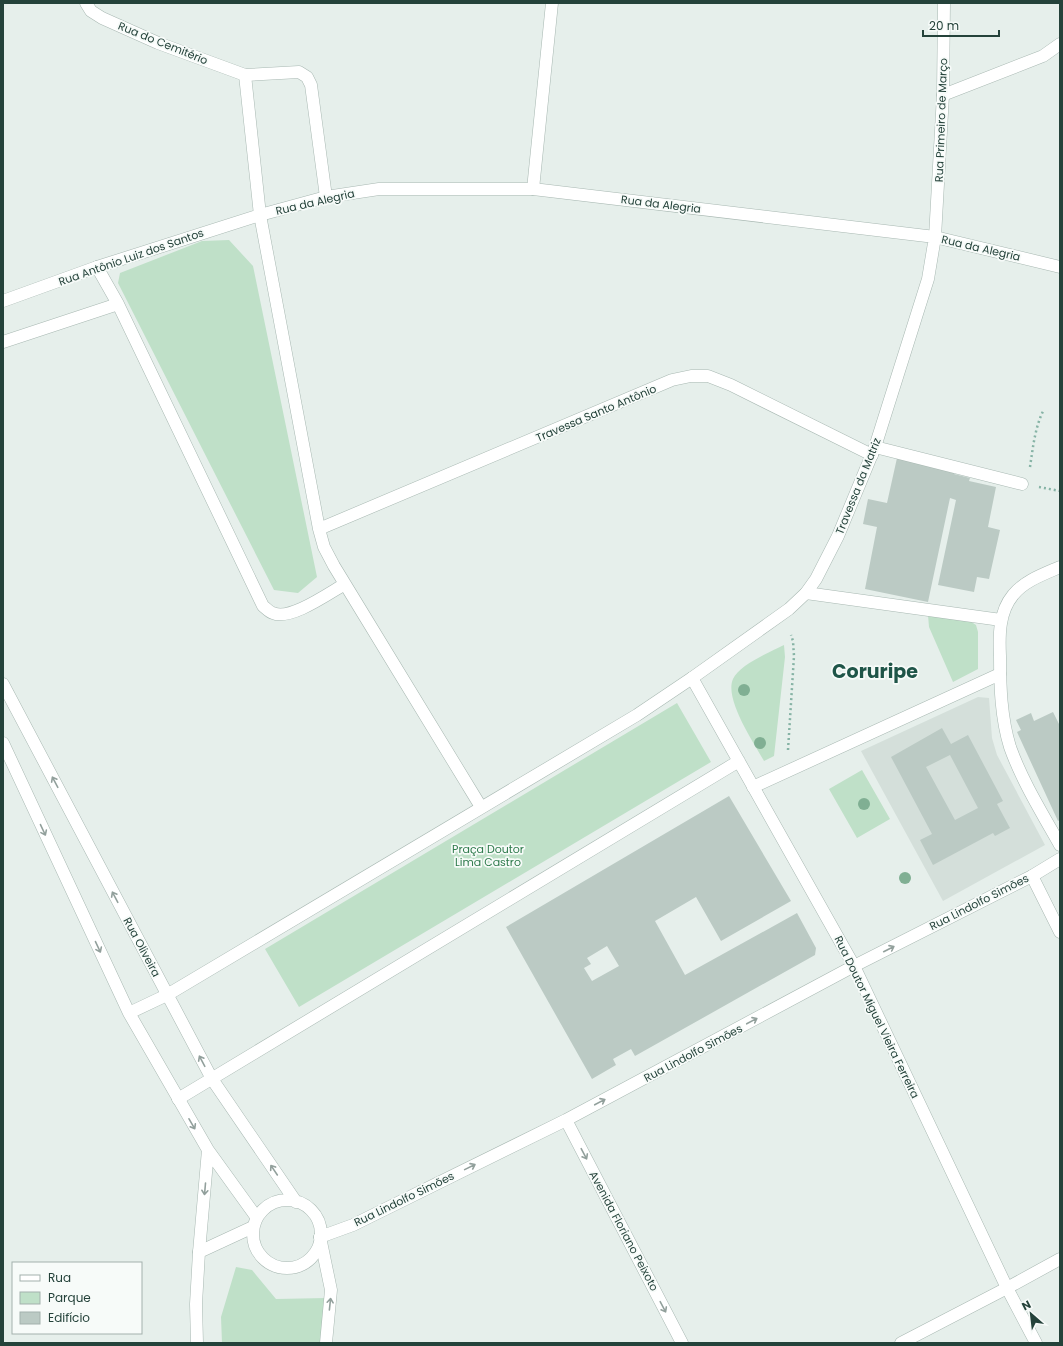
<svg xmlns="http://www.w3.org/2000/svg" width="1063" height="1346" font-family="Poppins,sans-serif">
<rect width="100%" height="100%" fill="#e6efeb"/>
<path fill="#d4dfda" d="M 978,697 L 989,698 L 992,738 L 997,755 L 1045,845 L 943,901 L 861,751 Z"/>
<path fill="#bfe0c8" d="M 229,240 L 253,266 L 317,577 L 298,593 L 274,590 L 118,283 L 120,273 L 202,241 Z
M 928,615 L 970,621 L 976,625 L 978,632 L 978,669 L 953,682 L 929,627 Z
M 784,645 L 785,657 L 774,756 L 764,761 C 754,743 724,699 733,679 C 739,665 770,652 784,645 Z
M 677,703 L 711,762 L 299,1007 L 265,949 Z
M 862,770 L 890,819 L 857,838 L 829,789 Z
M 236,1267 L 252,1270 L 276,1299 L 326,1298 L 320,1343 L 222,1343 L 221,1317 Z"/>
<path fill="#bbcac4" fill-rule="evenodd" d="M 897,458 L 955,470 L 954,474 L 970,478 L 969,481 L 996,487 L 988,527 L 1000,530 L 989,579 L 977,577 L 974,592 L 938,585 L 956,500 L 950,498 L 928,602 L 865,589 L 877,527 L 863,524 L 868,499 L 887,503 Z
M 1053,712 L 1060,726 L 1060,820 L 1058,821 L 1017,732 L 1021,730 L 1016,720 L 1031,713 L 1034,721 Z
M 942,728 L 951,744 L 968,735 L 1003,801 L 997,804 L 1010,828 L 995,836 L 993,833 L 933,865 L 920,840 L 932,834 L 891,757 ZM 950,755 L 978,808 L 955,820 L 926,767 Z
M 729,796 L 791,901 L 721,941 L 696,897 L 655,921 L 685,975 L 797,913 L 816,948 L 815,955 L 635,1056 L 631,1049 L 613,1059 L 616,1065 L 592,1079 L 506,927 ZM 607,946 L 619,966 L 592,981 L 584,968 L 591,964 L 587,958 Z"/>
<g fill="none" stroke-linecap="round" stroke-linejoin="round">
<defs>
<path id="service" d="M 875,447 L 1022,484"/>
<path id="pedestrian" d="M 806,593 L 1001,620
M 753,787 L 1000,674"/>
<path id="minor" d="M 86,3 L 91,11 L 102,18 L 158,43 L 245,75 L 260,215 L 319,529 L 324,547 L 334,566 L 481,807
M 245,75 L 299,72 L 307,77 L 311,85 L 326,197
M 943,95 L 1043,56 L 1060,44
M 533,189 L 552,3
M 97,267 L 118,304 L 263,606 C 266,608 269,612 273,613 C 290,621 329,593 345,584
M 3,342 L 118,304
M 319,529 L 672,380 L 691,376 L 708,376 L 731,385 L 872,455
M 1060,567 C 1044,574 1024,581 1013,595 C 999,612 999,635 1000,656 C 1000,686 1001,718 1010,747 C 1022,781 1042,813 1060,845
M 692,678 L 854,966 L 1007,1288 L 1036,1343
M 1032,876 L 1060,932
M 178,1099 L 739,761
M 320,1237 L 331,1290 L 326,1343
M 197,1343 L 196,1304 L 199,1252 L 253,1227"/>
<path id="tertiary" d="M 3,301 L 97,267 L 260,215 L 326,197 L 379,189 L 533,189 L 935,237 L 1060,267
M 3,684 L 212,1079 L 296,1202
M 3,743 L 129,1013 L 208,1150 L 257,1218
M 129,1013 L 167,995 L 637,715 L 692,678 L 789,609 L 806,593 L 816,579 L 838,536 L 875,447 L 928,279 L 935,237 L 943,95 L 944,3
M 566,1120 L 682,1343
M253 1234a34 34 0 1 1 68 0a34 34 0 1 1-68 0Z
M 320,1237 L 353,1225 L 566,1120 L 854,966 L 1032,876 L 1060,859
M 199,1252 L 208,1150
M 901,1343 L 1007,1288 L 1060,1259"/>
</defs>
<use href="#service" stroke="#a8b8b2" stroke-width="13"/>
<use href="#pedestrian" stroke="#a8b8b2" stroke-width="13"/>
<use href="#minor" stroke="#a8b8b2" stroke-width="13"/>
<use href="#tertiary" stroke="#a8b8b2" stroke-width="13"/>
<path stroke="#86b3a5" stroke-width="2.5" stroke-dasharray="2 3" stroke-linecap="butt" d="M 1030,467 C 1033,447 1035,427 1044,409
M 1039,487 L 1060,491
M 788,750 L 794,656 L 793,641 L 791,635"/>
<use href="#service" stroke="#fff" stroke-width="12"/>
<use href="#pedestrian" stroke="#fff" stroke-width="12"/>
<use href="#minor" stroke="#fff" stroke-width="12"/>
<use href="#tertiary" stroke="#fff" stroke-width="12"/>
</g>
<g fill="#80af93">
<circle cx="744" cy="690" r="6"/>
<circle cx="760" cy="743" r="6"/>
<circle cx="864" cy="804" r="6"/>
<circle cx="905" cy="878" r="6"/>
</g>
<defs><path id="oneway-shaft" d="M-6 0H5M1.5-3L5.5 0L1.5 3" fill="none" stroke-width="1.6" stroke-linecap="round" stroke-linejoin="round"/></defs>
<g stroke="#92a09c">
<use href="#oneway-shaft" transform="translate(55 782) rotate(-118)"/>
<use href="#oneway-shaft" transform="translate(43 830) rotate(65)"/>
<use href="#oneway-shaft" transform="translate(115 897) rotate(-118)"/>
<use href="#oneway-shaft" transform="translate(98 947) rotate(65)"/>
<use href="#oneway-shaft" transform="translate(889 949) rotate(-27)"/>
<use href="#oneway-shaft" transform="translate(752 1021) rotate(-28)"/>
<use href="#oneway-shaft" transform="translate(202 1061) rotate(-118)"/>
<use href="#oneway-shaft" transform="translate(600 1102) rotate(-28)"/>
<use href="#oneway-shaft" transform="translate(192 1124) rotate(60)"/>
<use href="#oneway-shaft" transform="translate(584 1154) rotate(62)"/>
<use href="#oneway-shaft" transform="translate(470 1167) rotate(-26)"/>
<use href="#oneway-shaft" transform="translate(274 1170) rotate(-124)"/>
<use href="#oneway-shaft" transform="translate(205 1189) rotate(95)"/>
<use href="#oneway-shaft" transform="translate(330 1304) rotate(-84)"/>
<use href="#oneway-shaft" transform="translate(663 1307) rotate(62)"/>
</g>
<g text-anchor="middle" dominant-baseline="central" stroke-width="3.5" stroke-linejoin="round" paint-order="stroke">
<g font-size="11" fill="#24423a" stroke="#f7fbf9">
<text transform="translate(163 43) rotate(22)">Rua do Cemitério</text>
<text transform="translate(941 120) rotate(-88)">Rua Primeiro de Março</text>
<text transform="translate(315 202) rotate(-13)">Rua da Alegria</text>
<text transform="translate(661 204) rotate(7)">Rua da Alegria</text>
<text transform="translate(981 248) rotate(13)">Rua da Alegria</text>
<text transform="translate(131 257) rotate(-19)">Rua Antônio Luiz dos Santos</text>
<text transform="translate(596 413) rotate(-23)">Travessa Santo Antônio</text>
<text transform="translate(858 486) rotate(-68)">Travessa da Matriz</text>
<text transform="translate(979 902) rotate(-27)">Rua Lindolfo Simões</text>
<text transform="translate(142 947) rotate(62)">Rua Oliveira</text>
<text transform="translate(877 1017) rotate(64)">Rua Doutor Miguel Vieira Ferreira</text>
<text transform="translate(693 1053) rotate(-28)">Rua Lindolfo Simões</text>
<text transform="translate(404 1199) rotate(-26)">Rua Lindolfo Simões</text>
<text transform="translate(624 1231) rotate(62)">Avenida Floriano Peixoto</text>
</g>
<g font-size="11" fill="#2d7a4b" stroke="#f7fbf9">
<text x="488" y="849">Praça Doutor<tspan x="488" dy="13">Lima Castro</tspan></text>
</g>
<g font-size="19" font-weight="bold" fill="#1f5548" stroke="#f7fbf9">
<text x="875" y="671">Coruripe</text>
</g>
</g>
<rect width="1063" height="1346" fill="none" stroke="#24423a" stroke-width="8"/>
<rect x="12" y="1262" width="130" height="72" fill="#f7fbf9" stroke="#a3b1ad"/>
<rect x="20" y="1275" width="20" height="6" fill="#ffffff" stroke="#a3b1ad"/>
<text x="48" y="1282" font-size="12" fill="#24423a">Rua</text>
<rect x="20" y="1292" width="20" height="12" fill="#bfe0c8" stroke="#a3b1ad"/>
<text x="48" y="1302" font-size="12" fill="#24423a">Parque</text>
<rect x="20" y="1312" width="20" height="12" fill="#bbcac4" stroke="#a3b1ad"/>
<text x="48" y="1322" font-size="12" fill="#24423a">Edifício</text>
<g transform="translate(1031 1314) rotate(332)" stroke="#f7fbf9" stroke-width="3" paint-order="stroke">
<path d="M0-3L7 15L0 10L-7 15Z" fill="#24423a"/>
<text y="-6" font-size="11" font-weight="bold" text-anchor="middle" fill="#24423a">N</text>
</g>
<path d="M923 30v6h76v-6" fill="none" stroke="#24423a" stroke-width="2"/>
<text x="929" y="30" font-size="12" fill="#24423a" stroke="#f7fbf9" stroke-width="3" paint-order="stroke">20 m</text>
</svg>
